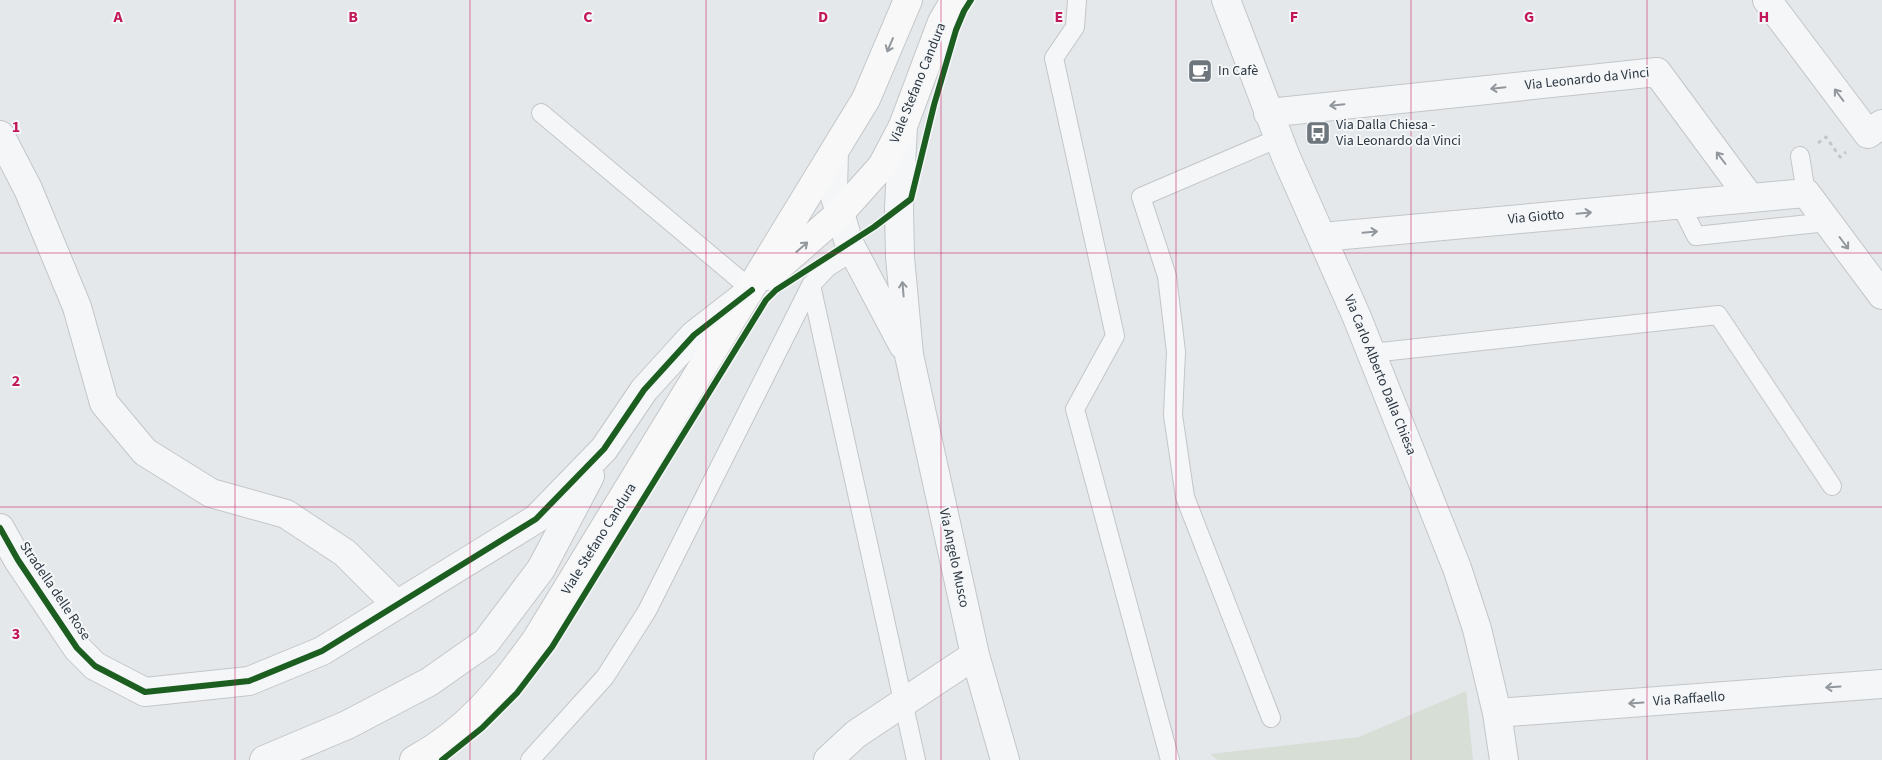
<svg xmlns="http://www.w3.org/2000/svg" width="1882" height="760" font-family="'Source Sans 3',sans-serif">
<rect width="100%" height="100%" fill="#e5e8ea"/>
<path fill="#d7ded6" d="M 1466,691 L 1473,760 L 1218,760 L 1210,754 L 1359,737 Z"/>
<g fill="none" stroke-linecap="round" stroke-linejoin="round">
<defs>
<path id="service" d="M 1077,0 L 1075,27 L 1054,58 L 1115,336 L 1075,409 L 1170,760
M 541,113 L 752,290
M 1800,156 L 1806,193
M 1680,204 L 1696,236 L 1828,222
M 811,285 L 916,760
M 1372,353 L 1718,315 L 1832,486
M 1271,718 L 1185,497 L 1173,415 L 1176,352 L 1167,276 L 1141,197 L 1279,138
M 530,760 L 605,677 L 647,611 L 811,285 L 828,267 L 852,252"/>
<path id="minor" d="M 1226,0 L 1286,157 L 1356,315 L 1457,568 L 1477,629 L 1497,713 L 1504,760
M 1767,0 L 1868,134 L 1882,124
M 1268,113 L 1657,72 L 1750,198
M 903,126 L 899,208 L 900,257 L 909,355 L 975,655 L 1005,760
M 0,135 L 28,189 L 77,307 L 104,403 L 145,452 L 211,493 L 286,514 L 345,553 L 397,605
M 834,152 L 833,190 L 849,243 L 903,345
M 1322,237 L 1806,193 L 1882,295
M 0,528 L 18,560 L 77,648 L 95,666 L 145,692 L 249,681 L 322,651 L 536,519 L 604,449 L 644,390 L 694,335 L 748,293
M 1497,713 L 1882,684
M 264,760 L 347,725 L 429,682 L 486,642 L 541,569 L 590,476
M 828,760 L 856,734 L 975,655"/>
<path id="secondary" d="M 768,276 L 840,213 L 882,166 L 903,126 L 942,22 L 955,0
M 414,760 C 468,731 501,689 536,640 L 866,99 L 908,0"/>
</defs>
<use href="#service" stroke="#c3c6c8" stroke-width="20"/>
<use href="#minor" stroke="#c3c6c8" stroke-width="30"/>
<use href="#secondary" stroke="#c3c6c8" stroke-width="30"/>
<path stroke="#c3c7c9" stroke-width="3" stroke-dasharray="4 4" stroke-linecap="butt" d="M 1818,143 L 1826,137 L 1840,157 L 1846,152"/>
<use href="#service" stroke="#f5f6f7" stroke-width="18"/>
<use href="#minor" stroke="#f5f6f7" stroke-width="28"/>
<use href="#secondary" stroke="#f8f8f8" stroke-width="28"/>
<defs>
<path id="cycleway" d="M 0,528 L 18,560 L 77,648 L 95,666 L 145,692 L 249,681 L 322,651 L 536,519 L 604,449 L 644,390 L 694,335 L 752,290
M 442,760 L 482,728 L 517,693 L 552,647 L 766,300 L 776,290 L 874,227 L 911,199 L 934,105 L 956,30 L 964,11 L 971,0"/>
</defs>
<use href="#cycleway" stroke="#f4f6f8" stroke-width="9"/>
<use href="#cycleway" stroke="#1b5e20" stroke-width="6"/>
</g>
<defs><path id="oneway-shaft" d="M-6 0H5M1.5-3L5.5 0L1.5 3" fill="none" stroke-width="1.6" stroke-linecap="round" stroke-linejoin="round" transform="scale(1.25)"/></defs>
<g stroke="#92989e">
<use href="#oneway-shaft" transform="translate(890 45) rotate(113)"/>
<use href="#oneway-shaft" transform="translate(802 247) rotate(-41)"/>
</g>
<g stroke="#91979d">
<use href="#oneway-shaft" transform="translate(1498 88) rotate(174)"/>
<use href="#oneway-shaft" transform="translate(1839 95) rotate(-127)"/>
<use href="#oneway-shaft" transform="translate(1337 105) rotate(174)"/>
<use href="#oneway-shaft" transform="translate(1721 158) rotate(-127)"/>
<use href="#oneway-shaft" transform="translate(1584 213) rotate(-5)"/>
<use href="#oneway-shaft" transform="translate(1370 232) rotate(-5)"/>
<use href="#oneway-shaft" transform="translate(1844 243) rotate(53)"/>
<use href="#oneway-shaft" transform="translate(903 289) rotate(-95)"/>
<use href="#oneway-shaft" transform="translate(1833 687) rotate(176)"/>
<use href="#oneway-shaft" transform="translate(1636 703) rotate(176)"/>
</g>
<path fill="none" stroke="#c2185b" stroke-width="1" stroke-opacity="0.55" d="M 235,0 L 235,760M 470,0 L 470,760M 706,0 L 706,760M 941,0 L 941,760M 1176,0 L 1176,760M 1411,0 L 1411,760M 1647,0 L 1647,760M 0,253 L 1882,253M 0,507 L 1882,507"/>
<defs>
<symbol id="cafe-square" viewBox="-11 -11 22 22"><rect x="-9" y="-9" width="18" height="18" rx="4" fill="#6d767d" stroke="#f4f6f8"/><path d="M-5.5-4.5H6V0H3Q3 3.5 0 3.5H-2.5Q-5.5 3.5-5.5 0ZM3-3.2v2h1.7v-2ZM-6 4.5H4V6H-6Z" fill="#fff"/></symbol>
<symbol id="bus-square" viewBox="-11 -11 22 22"><rect x="-9" y="-9" width="18" height="18" rx="4" fill="#6d767d" stroke="#f4f6f8"/><path d="M-5-6H5V4H4V6H2V4H-2V6H-4V4H-5ZM-3.5-4V0h7V-4ZM-3.5 1.2v1.5H-2V1.2ZM2 1.2v1.5H3.5V1.2Z" fill="#fff"/></symbol>
</defs>
<g fill-rule="evenodd">
<use href="#cafe-square" x="1186" y="57" width="28" height="28"/>
<use href="#bus-square" x="1304" y="119" width="28" height="28"/>
</g>
<g text-anchor="middle" dominant-baseline="central" stroke-width="4" stroke-linejoin="round" paint-order="stroke">
<g font-size="14" fill="#2d3843" stroke="#f4f6f8" text-anchor="start">
<text x="1218" y="71">In Cafè</text>
<text x="1336" y="125">Via Dalla Chiesa -<tspan x="1336" dy="16">Via Leonardo da Vinci</tspan></text>
</g>
<g font-size="14" fill="#2d3843" stroke="#f4f6f8">
<text transform="translate(1587 79) rotate(-6)">Via Leonardo da Vinci</text>
<text transform="translate(918 83) rotate(-68)">Viale Stefano Candura</text>
<text transform="translate(1536 217) rotate(-5)">Via Giotto</text>
<text transform="translate(1380 375) rotate(68)">Via Carlo Alberto Dalla Chiesa</text>
<text transform="translate(599 539) rotate(-58)">Viale Stefano Candura</text>
<text transform="translate(954 558) rotate(78)">Via Angelo Musco</text>
<text transform="translate(55 591) rotate(56)">Stradella delle Rose</text>
<text transform="translate(1689 699) rotate(-4)">Via Raffaello</text>
</g>
</g>
<g font-size="16" text-anchor="middle" font-weight="bold" fill="#c2185b" stroke="#f4f6f8" stroke-width="4" stroke-linejoin="round" paint-order="stroke">
<text x="118" y="22">A</text>
<text x="353" y="22">B</text>
<text x="588" y="22">C</text>
<text x="823" y="22">D</text>
<text x="1059" y="22">E</text>
<text x="1294" y="22">F</text>
<text x="1529" y="22">G</text>
<text x="1764" y="22">H</text>
<text x="16" y="132">1</text>
<text x="16" y="386">2</text>
<text x="16" y="639">3</text>
</g>
</svg>
